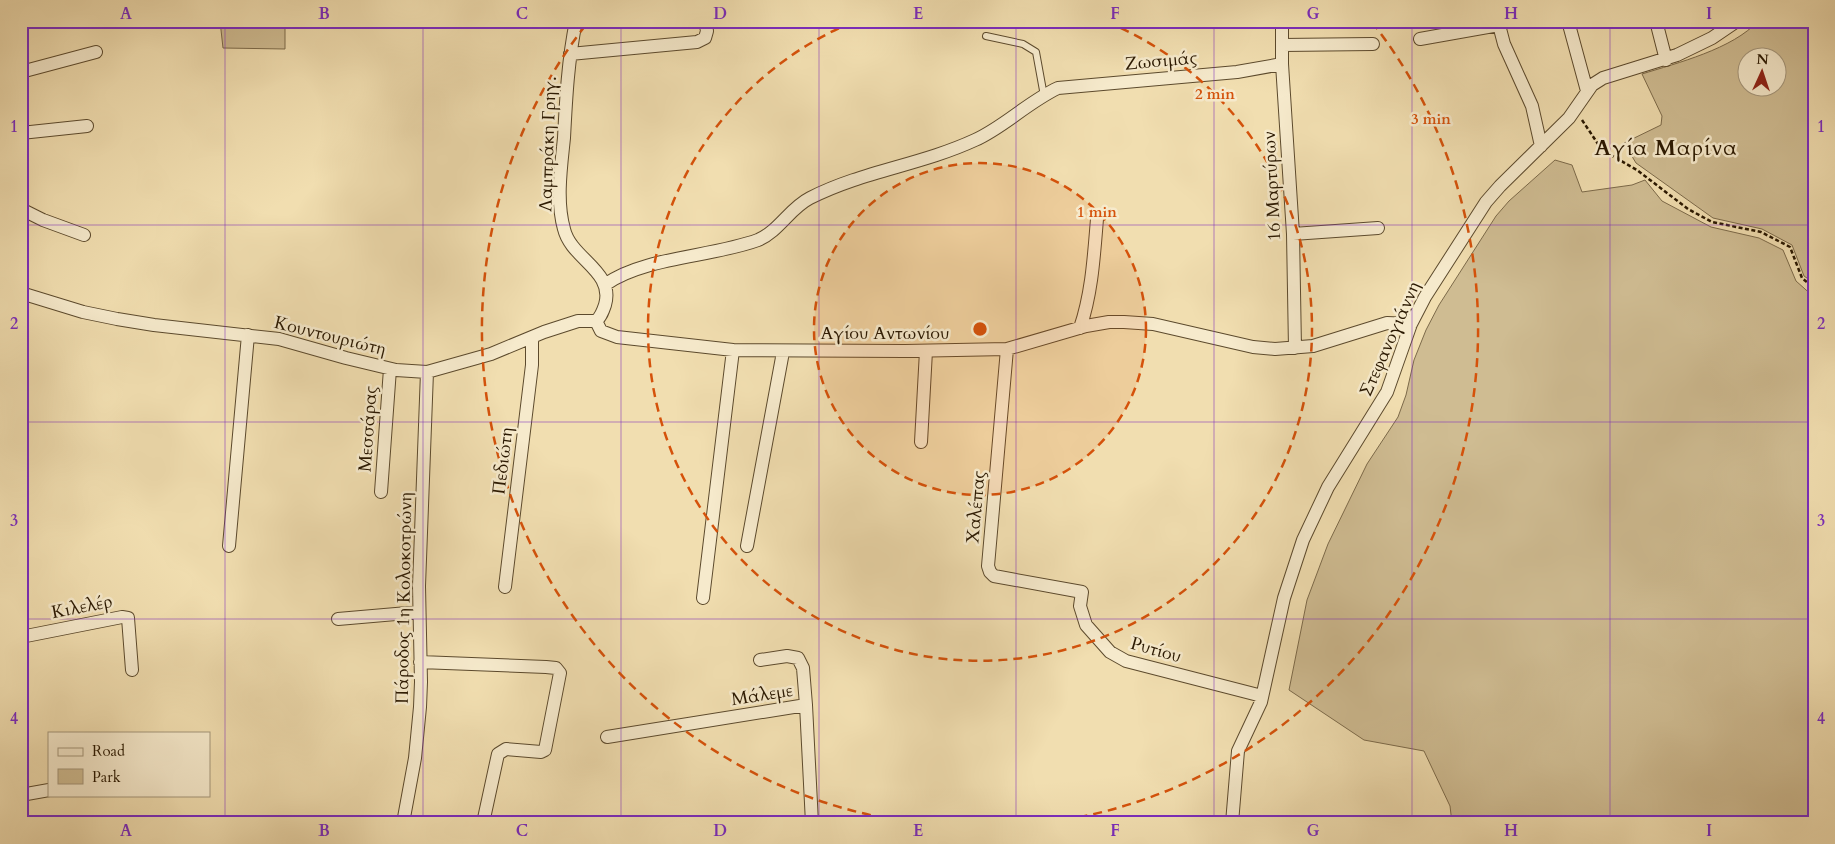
<svg xmlns="http://www.w3.org/2000/svg" width="1835" height="844" font-family="Cardo,serif">
<rect width="100%" height="100%" fill="#f1deb0"/>
<filter id="stains"><feTurbulence type="fractalNoise" baseFrequency=".004" numOctaves="4"/><feColorMatrix values="0 0 0 0 .2 0 0 0 0 .09 0 0 0 0 .02 0 0 0 .5 -.17"/></filter>
<radialGradient id="worn" r=".72"><stop offset=".6" stop-color="#630" stop-opacity="0"/><stop offset="1" stop-color="#630" stop-opacity=".3"/></radialGradient>
<path fill="#cfbc92" stroke="#7c6a4a" fill-rule="evenodd" d="M 220,21 L 285,21 L 285,49 L 223,48 Z
M 1758,21 L 1814,21 L 1814,283 L 1804,276 L 1792,245 L 1762,229 L 1713,218 L 1636,163 L 1624,143 L 1661,125 L 1662,116 L 1642,74 C 1677,63 1733,49 1758,21 ZM 1748,58 L 1778,58 L 1778,88 L 1748,88 Z
M 1555,160 L 1572,165 L 1582,192 L 1632,185 L 1645,180 L 1662,201 L 1711,227 L 1759,238 L 1783,250 L 1796,281 L 1814,297 L 1814,823 L 1452,823 L 1450,806 L 1424,751 L 1364,740 L 1289,690 L 1307,600 L 1328,544 L 1367,464 L 1398,417 L 1406,395 L 1414,360 L 1426,330 L 1439,305 L 1496,216 L 1509,201 Z"/>
<g fill="none" stroke-linecap="round" stroke-linejoin="round">
<defs>
<path id="service" d="M 986,36 L 1023,44 L 1036,52 L 1044,96"/>
<path id="minor" d="M 576,21 C 568,60 566,99 564,138 C 561,167 556,201 564,229 C 571,259 615,271 605,305 C 603,311 601,317 596,321
M 1282,21 L 1282,64 L 1293,234 L 1295,348
M 1498,21 L 1504,44 L 1532,106 L 1541,146
M 1568,21 L 1587,91
M 1656,21 L 1666,60
M 1420,39 L 1499,25
M 1282,45 L 1373,44
M 570,54 L 697,42 L 705,38 L 707,31 L 705,21
M 21,72 L 96,52
M 21,133 L 87,126
M 21,209 L 43,220 L 84,235
M 1293,234 L 1378,228
M 606,284 C 644,257 712,257 758,240 C 779,231 790,208 810,198 C 863,171 921,165 975,140 C 1004,127 1028,102 1058,88 L 1237,72 L 1282,64
M 21,293 L 83,312 L 117,319 L 154,325 L 279,339 L 346,358 L 396,370 L 427,372 L 491,354 L 544,332 L 578,321 L 596,321
M 596,321 L 601,331 L 617,337 L 733,350 L 905,351 L 1007,349 L 1086,326 L 1109,322 L 1124,322 L 1153,324 L 1253,347 L 1275,349 L 1313,346 L 1387,323 L 1411,324
M 1080,328 C 1092,293 1094,255 1097,219
M 1007,349 L 988,566 L 990,572 L 994,576 L 1082,592 L 1080,606 L 1086,625 L 1110,652 L 1126,661 L 1262,696
M 921,442 L 926,351
M 381,492 L 390,369
M 229,546 L 248,335
M 747,546 L 783,352
M 505,587 L 532,365 L 532,338
M 703,598 L 733,350
M 338,619 L 419,612
M 21,637 L 122,617 L 128,618 L 132,670
M 760,660 L 787,656 L 798,658 L 803,668 L 806,705
M 420,662 L 546,667 L 556,668 L 560,673 L 545,750 L 541,752 L 506,749 L 498,754 L 483,823
M 607,737 L 806,705 L 812,823
M 21,795 L 49,790
M 403,823 L 415,758 L 420,707 L 421,682 L 419,586 L 427,372
M 1232,823 L 1238,751 L 1261,702 L 1284,598 L 1303,540 L 1328,487 L 1387,392 L 1411,324 L 1425,297 L 1486,202 L 1500,186 L 1569,118 L 1592,85 L 1603,78 L 1677,55 L 1712,38 L 1737,21"/>
</defs>
<use href="#service" stroke="#5c4a2d" stroke-width="8"/>
<use href="#minor" stroke="#5c4a2d" stroke-width="14"/>
<path stroke="#2a1801" stroke-width="2.5" stroke-dasharray="4 2.5" stroke-linecap="butt" d="M 1582,120 L 1602,150 L 1637,170 L 1688,209 L 1712,222 L 1761,232 L 1790,247 L 1802,278 L 1814,288"/>
<use href="#service" stroke="#f6eacc" stroke-width="6"/>
<use href="#minor" stroke="#f6eacc" stroke-width="12"/>
</g>
<path fill="none" stroke="#7b2cbf" stroke-width="1" stroke-opacity="0.55" d="M 225,21 L 225,823M 423,21 L 423,823M 621,21 L 621,823M 819,21 L 819,823M 1016,21 L 1016,823M 1214,21 L 1214,823M 1412,21 L 1412,823M 1610,21 L 1610,823M 21,225 L 1814,225M 21,422 L 1814,422M 21,619 L 1814,619"/>
<circle cx="980" cy="329" r="166" fill="#d5520b" fill-opacity=".12"/>
<g fill="none" stroke="#d5520b" stroke-width="2.5" stroke-dasharray="9 6">
<circle cx="980" cy="329" r="166"/>
<path d="M1107 22A332 332 0 1 1 853 22"/>
<path d="M915 823A498 498 0 0 1 588 22M1372 22A498 498 0 0 1 1045 823"/>
</g>
<g text-anchor="middle" dominant-baseline="central" stroke-width="5" stroke-linejoin="round" paint-order="stroke">
<g font-size="18" fill="#2a1801" stroke="#f6eacc">
<text transform="translate(1161 61) rotate(-5)">Ζωσιμάς</text>
<text transform="translate(548 144) rotate(-88)">Λαμπράκη Γρηγ.</text>
<text transform="translate(1272 186) rotate(-93)">16 Μαρτύρων</text>
<text x="885" y="333">Αγίου Αντωνίου</text>
<text transform="translate(330 336) rotate(14)">Κουντουριώτη</text>
<text transform="translate(1390 339) rotate(-66)">Στεφανογιάννη</text>
<text transform="translate(368 429) rotate(-86)">Μεσσάρας</text>
<text transform="translate(503 461) rotate(-83)">Πεδιώτη</text>
<text transform="translate(976 507) rotate(-85)">Χαλέπας</text>
<text transform="translate(404 598) rotate(-89)">Πάροδος 1η Κολοκοτρώνη</text>
<text transform="translate(82 607) rotate(-11)">Κιλελέρ</text>
<text transform="translate(1156 650) rotate(16)">Ρυτίου</text>
<text transform="translate(762 695) rotate(-9)">Μάλεμε</text>
</g>
<g font-size="22" font-weight="bold" letter-spacing="1" fill="#2a1801" stroke="#f6eacc">
<text x="1666" y="148">Αγία Μαρίνα</text>
</g>
</g>
<circle cx="980" cy="329" r="8" fill="#d5520b" stroke="#f6eacc" stroke-width="2.5"/>
<g font-size="15" text-anchor="middle" font-weight="bold" fill="#d5520b" stroke="#f6eacc" stroke-width="5" stroke-linejoin="round" paint-order="stroke">
<text x="1215" y="99">2 min</text>
<text x="1431" y="124">3 min</text>
<text x="1097" y="217">1 min</text>
</g>
<rect width="1835" height="844" fill="none" stroke="#f1deb0" stroke-width="55"/>
<rect x="48" y="732" width="162" height="65" fill="#f6eacc" stroke="#a4967b"/>
<rect x="58" y="748" width="25" height="8" fill="#f6eacc" stroke="#a4967b"/>
<text x="92" y="756" font-size="15" fill="#2a1801">Road</text>
<rect x="58" y="769" width="25" height="15" fill="#cfbc92" stroke="#a4967b"/>
<text x="92" y="782" font-size="15" fill="#2a1801">Park</text>
<g transform="translate(1762 72) rotate(3)"><circle r="24" fill="#f6eacc" stroke="#a4967b"/>
<path d="M0-4L9 19L0 12L-9 19Z" fill="#8f2418"/>
<text y="-8" font-size="14" font-weight="bold" text-anchor="middle" fill="#2a1801">N</text>
</g>
<rect x="28" y="28" width="1780" height="788" fill="none" stroke="#7b2cbf" stroke-width="2"/>
<g font-size="16" text-anchor="middle" font-weight="bold" fill="#7b2cbf">
<text x="126" y="19">A</text>
<text x="324" y="19">B</text>
<text x="522" y="19">C</text>
<text x="720" y="19">D</text>
<text x="918" y="19">E</text>
<text x="1115" y="19">F</text>
<text x="1313" y="19">G</text>
<text x="1511" y="19">H</text>
<text x="1709" y="19">I</text>
<text x="14" y="132">1</text>
<text x="1821" y="132">1</text>
<text x="14" y="329">2</text>
<text x="1821" y="329">2</text>
<text x="14" y="526">3</text>
<text x="1821" y="526">3</text>
<text x="14" y="724">4</text>
<text x="1821" y="724">4</text>
<text x="126" y="836">A</text>
<text x="324" y="836">B</text>
<text x="522" y="836">C</text>
<text x="720" y="836">D</text>
<text x="918" y="836">E</text>
<text x="1115" y="836">F</text>
<text x="1313" y="836">G</text>
<text x="1511" y="836">H</text>
<text x="1709" y="836">I</text>
</g>
<rect width="100%" height="100%" filter="url(#stains)"/>
<rect width="100%" height="100%" fill="url(#worn)"/>
</svg>
